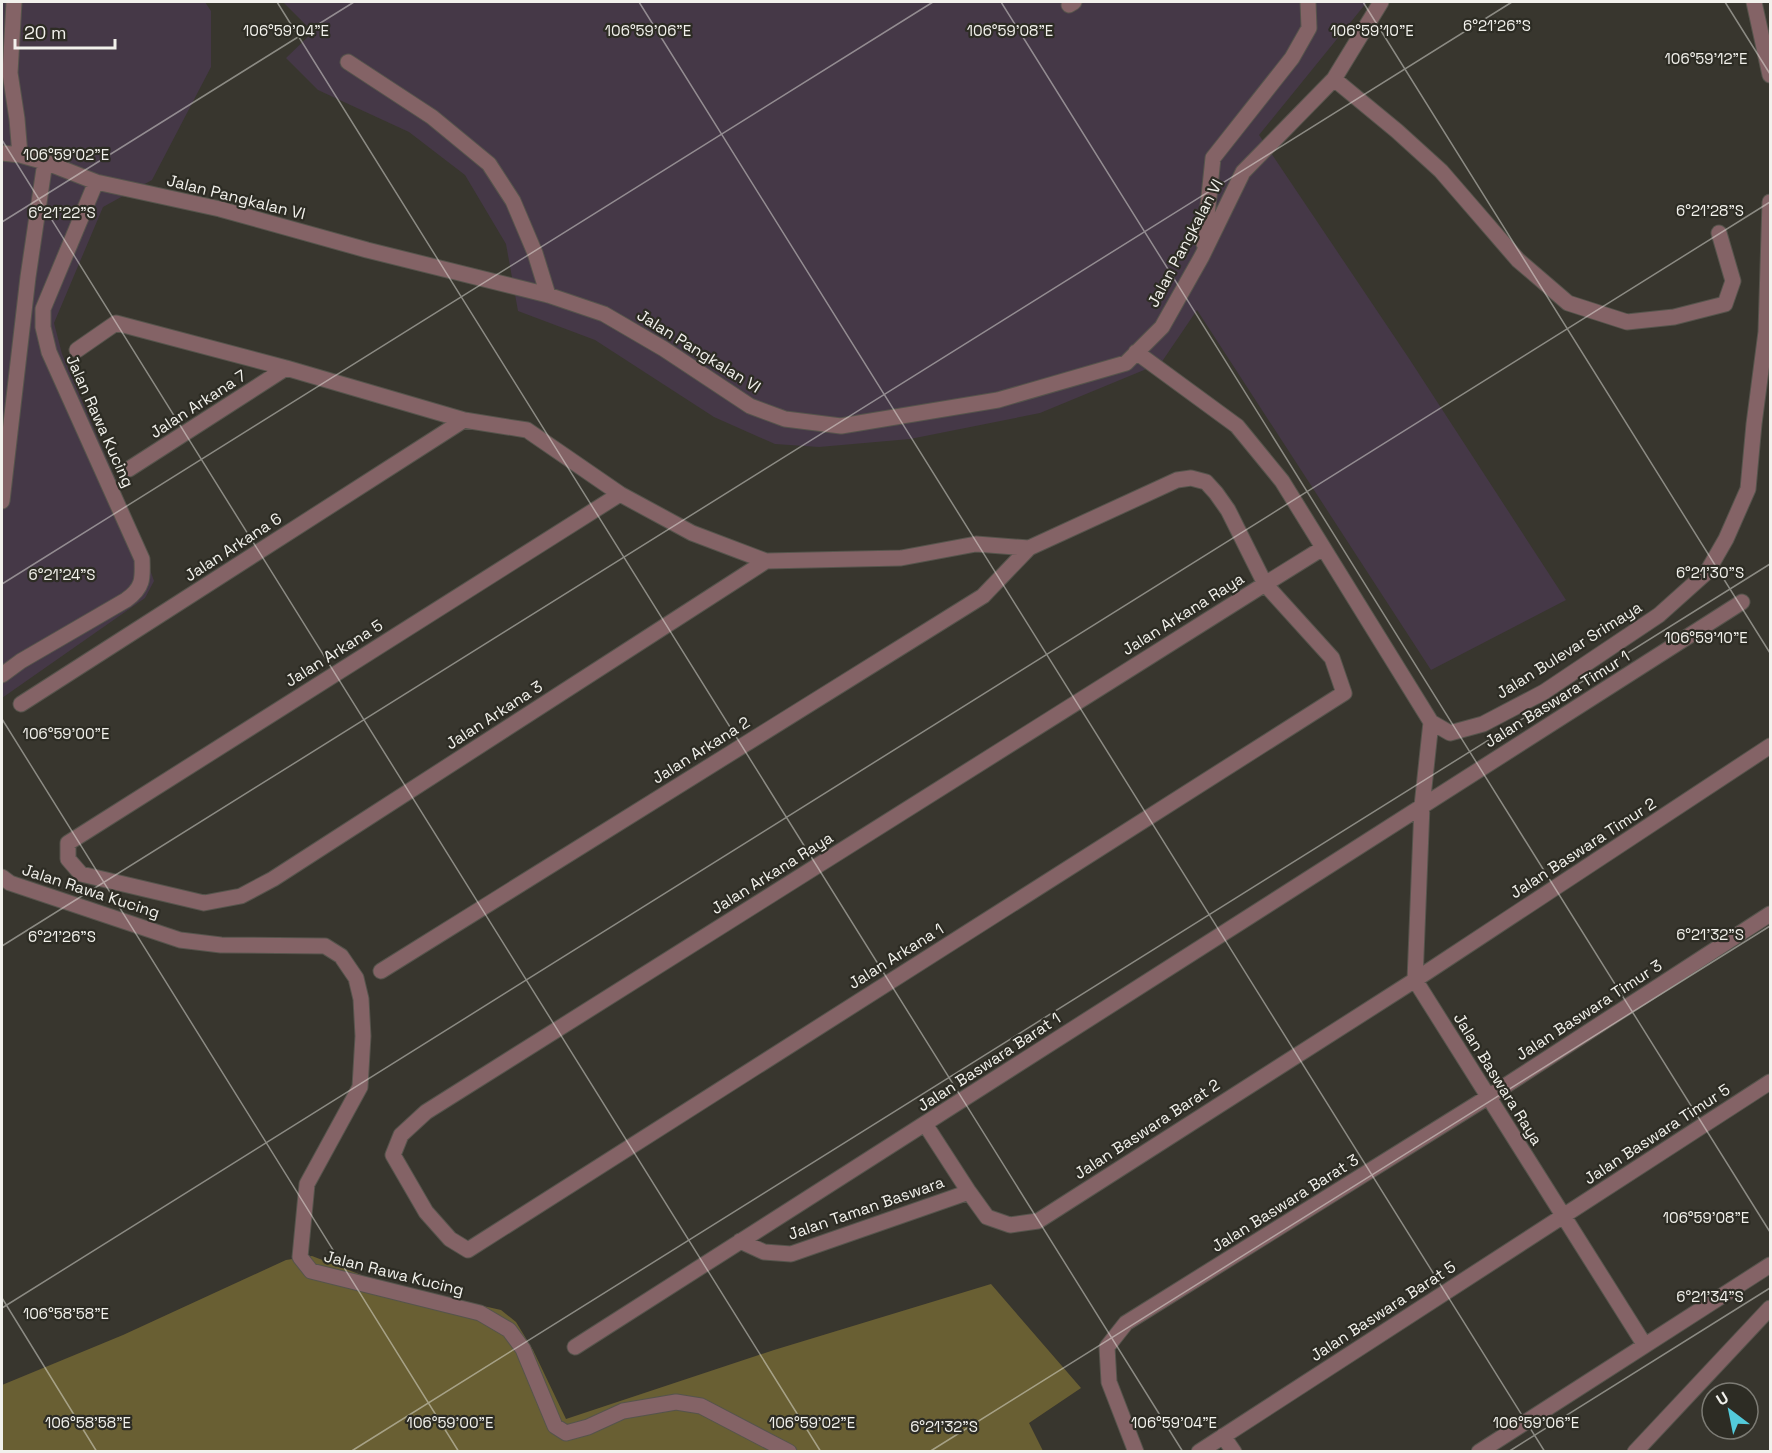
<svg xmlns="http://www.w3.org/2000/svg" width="1772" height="1453" font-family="'Space Grotesk',sans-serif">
<rect width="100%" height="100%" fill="#38362e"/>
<path fill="#453847" d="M 2,2 L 205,2 L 211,11 L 211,67 L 152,180 L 103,207 L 54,323 L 62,354 L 133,520 L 154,581 L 145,598 L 2,698 Z
M 283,2 L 1367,2 L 1259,135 L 1408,357 L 1566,600 L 1431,670 L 1197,310 L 1161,363 L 1040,413 L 910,439 L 819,447 L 775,444 L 714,417 L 595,340 L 518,311 L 506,244 L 465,175 L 409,132 L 318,90 L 286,58 L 313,32 Z"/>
<path fill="#695f33" d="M 312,1256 L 382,1283 L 501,1310 L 516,1322 L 533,1350 L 566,1419 L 774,1350 L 991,1284 L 1081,1388 L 1029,1423 L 1043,1451 L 2,1452 L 2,1385 L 123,1335 L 286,1260 Z"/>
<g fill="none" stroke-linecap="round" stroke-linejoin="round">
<defs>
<path id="minor" d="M 14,2 L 10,73 L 17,119 L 20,155
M 1754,2 L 1770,75
M 1069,5 L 1074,2
M 348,62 L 432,117 L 489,164 L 513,201 L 535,253 L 548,295
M 1334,79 L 1397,131 L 1441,171 L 1518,260 L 1568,303 L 1627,322 L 1674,317 L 1725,304 L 1733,281 L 1719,233
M 2,153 L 20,155 L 45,162 L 96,182 L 220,209 L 367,250 L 548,295 L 604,314 L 664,349 L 750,406 L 785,419 L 841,426 L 998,400 L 1126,363 L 1162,327 L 1202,256 L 1243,172 L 1334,79 L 1381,2
M 1204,244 L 1213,158 L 1292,58 L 1309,28 L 1308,2
M 77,350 L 116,323 L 286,368 L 464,420 L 527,430 L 620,494 L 692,533 L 766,561 L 901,558 L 976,544 L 1029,548 L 1177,480 L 1191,478 L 1206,482 L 1216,493 L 1228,510 L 1265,584 L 1332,658 L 1344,693 L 468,1250 L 450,1239 L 426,1212 L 393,1155 L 401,1135 L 426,1112 L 1265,584 L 1323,548
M 1136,352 L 1237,426 L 1282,481 L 1431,722 L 1450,733 L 1483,724 L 1544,692 L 1659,615 L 1707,572 L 1726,539 L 1748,489 L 1754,424 L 1766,332 L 1770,202
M 129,469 L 286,368
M 620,494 L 68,843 L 68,859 L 81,874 L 204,903 L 241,896 L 273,879 L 766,561
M 2,501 L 28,277 L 45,162
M 2,675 L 21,661 L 126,600 C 143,588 143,579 142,559 L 49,352 L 43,327 L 43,309 L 96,182
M 21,704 L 464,420
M 1431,722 L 1422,806 L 1415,980 L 1644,1344
M 2,877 L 10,883 L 180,940 L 221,945 L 325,946 L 341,956 L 356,978 L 361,999 L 363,1036 L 360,1087 L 307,1184 L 300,1257 L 311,1271 L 480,1313 L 509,1330 L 523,1349 L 555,1426 L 566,1433 L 588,1427 L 623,1411 L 676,1402 L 701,1406 L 789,1452
M 381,971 L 983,596 L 1029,548
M 925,1124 L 969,1192 L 987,1217 L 1010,1225 L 1038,1221 L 1415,980 L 1770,746
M 740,1241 L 764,1252 L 791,1254 L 969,1192
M 575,1347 L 1742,602
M 1223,1436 L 1234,1452
M 1136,1452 L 1109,1382 L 1107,1347 L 1126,1323 L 1488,1097 L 1770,914
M 1199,1452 L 1770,1082
M 1479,1452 L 1770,1265
M 1635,1452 L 1770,1308"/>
</defs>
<use href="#minor" stroke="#56544c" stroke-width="17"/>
<use href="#minor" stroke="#846366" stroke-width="15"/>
</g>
<path fill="none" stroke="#f2f1ec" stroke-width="1.5" stroke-opacity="0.45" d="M 277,2 L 1183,1452M 639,2 L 1545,1452M 1001,2 L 1770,1232M 1363,2 L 1770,653M 1725,2 L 1770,74M 2,140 L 821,1452M 2,222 L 354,2M 2,584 L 933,2M 2,719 L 459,1452M 2,946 L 1512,2M 2,1298 L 97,1452M 2,1308 L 1770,202M 350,1452 L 1770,564M 929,1452 L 1770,926M 1508,1452 L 1770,1288"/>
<g text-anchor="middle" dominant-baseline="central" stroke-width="4.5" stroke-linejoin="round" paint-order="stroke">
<g font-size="16" fill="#f2f1ec" stroke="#2d2c24">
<text transform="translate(236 197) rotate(14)">Jalan Pangkalan VI</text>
<text transform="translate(1185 243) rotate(-62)">Jalan Pangkalan VI</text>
<text transform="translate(699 351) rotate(32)">Jalan Pangkalan VI</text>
<text transform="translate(198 404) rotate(-33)">Jalan Arkana 7</text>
<text transform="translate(100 421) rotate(66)">Jalan Rawa Kucing</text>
<text transform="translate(233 547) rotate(-33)">Jalan Arkana 6</text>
<text transform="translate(1183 614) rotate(-32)">Jalan Arkana Raya</text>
<text transform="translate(1569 650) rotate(-32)">Jalan Bulevar Srimaya</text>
<text transform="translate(334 653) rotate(-32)">Jalan Arkana 5</text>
<text transform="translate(1557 699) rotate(-32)">Jalan Baswara Timur 1</text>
<text transform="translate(494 715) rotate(-33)">Jalan Arkana 3</text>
<text transform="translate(701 750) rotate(-32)">Jalan Arkana 2</text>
<text transform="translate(1583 848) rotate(-33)">Jalan Baswara Timur 2</text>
<text transform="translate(772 873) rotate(-32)">Jalan Arkana Raya</text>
<text transform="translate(91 891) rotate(18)">Jalan Rawa Kucing</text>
<text transform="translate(896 956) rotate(-32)">Jalan Arkana 1</text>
<text transform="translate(1589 1010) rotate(-33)">Jalan Baswara Timur 3</text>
<text transform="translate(989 1062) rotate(-33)">Jalan Baswara Barat 1</text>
<text transform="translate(1498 1079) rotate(58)">Jalan Baswara Raya</text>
<text transform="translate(1147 1129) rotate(-33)">Jalan Baswara Barat 2</text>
<text transform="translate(1657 1134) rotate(-33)">Jalan Baswara Timur 5</text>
<text transform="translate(1285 1203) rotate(-32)">Jalan Baswara Barat 3</text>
<text transform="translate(866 1208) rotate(-19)">Jalan Taman Baswara</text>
<text transform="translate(394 1273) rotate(14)">Jalan Rawa Kucing</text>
<text transform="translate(1383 1311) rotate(-33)">Jalan Baswara Barat 5</text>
</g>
</g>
<g font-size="15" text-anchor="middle" fill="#f2f1ec" stroke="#2d2c24" stroke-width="4.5" stroke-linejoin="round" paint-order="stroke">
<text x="1497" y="31">6°21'26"S</text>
<text x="286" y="36">106°59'04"E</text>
<text x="648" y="36">106°59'06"E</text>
<text x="1010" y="36">106°59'08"E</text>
<text x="1372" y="36">106°59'10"E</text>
<text x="1706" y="64">106°59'12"E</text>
<text x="66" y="160">106°59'02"E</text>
<text x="1710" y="216">6°21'28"S</text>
<text x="62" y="218">6°21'22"S</text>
<text x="1710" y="578">6°21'30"S</text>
<text x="62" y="580">6°21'24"S</text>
<text x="1706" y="643">106°59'10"E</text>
<text x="66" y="739">106°59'00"E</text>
<text x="1710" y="940">6°21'32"S</text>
<text x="62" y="942">6°21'26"S</text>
<text x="1706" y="1223">106°59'08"E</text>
<text x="1710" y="1302">6°21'34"S</text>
<text x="66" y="1319">106°58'58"E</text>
<text x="88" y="1428">106°58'58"E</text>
<text x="450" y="1428">106°59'00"E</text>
<text x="812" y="1428">106°59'02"E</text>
<text x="1174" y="1428">106°59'04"E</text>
<text x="1536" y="1428">106°59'06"E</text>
<text x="944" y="1432">6°21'32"S</text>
</g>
<rect width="1772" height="1453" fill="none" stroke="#f2f1ec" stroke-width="6"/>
<g transform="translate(1730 1411) rotate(328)"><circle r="28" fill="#2d2c24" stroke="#7c7b74" stroke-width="1.5"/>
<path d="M0-4.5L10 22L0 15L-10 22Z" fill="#53cbdb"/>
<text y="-9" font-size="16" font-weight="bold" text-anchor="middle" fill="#f2f1ec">U</text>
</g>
<path d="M15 39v9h100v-9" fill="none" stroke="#f2f1ec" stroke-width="3"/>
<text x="24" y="39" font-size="18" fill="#f2f1ec" stroke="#2d2c24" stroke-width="4.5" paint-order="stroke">20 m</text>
</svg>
